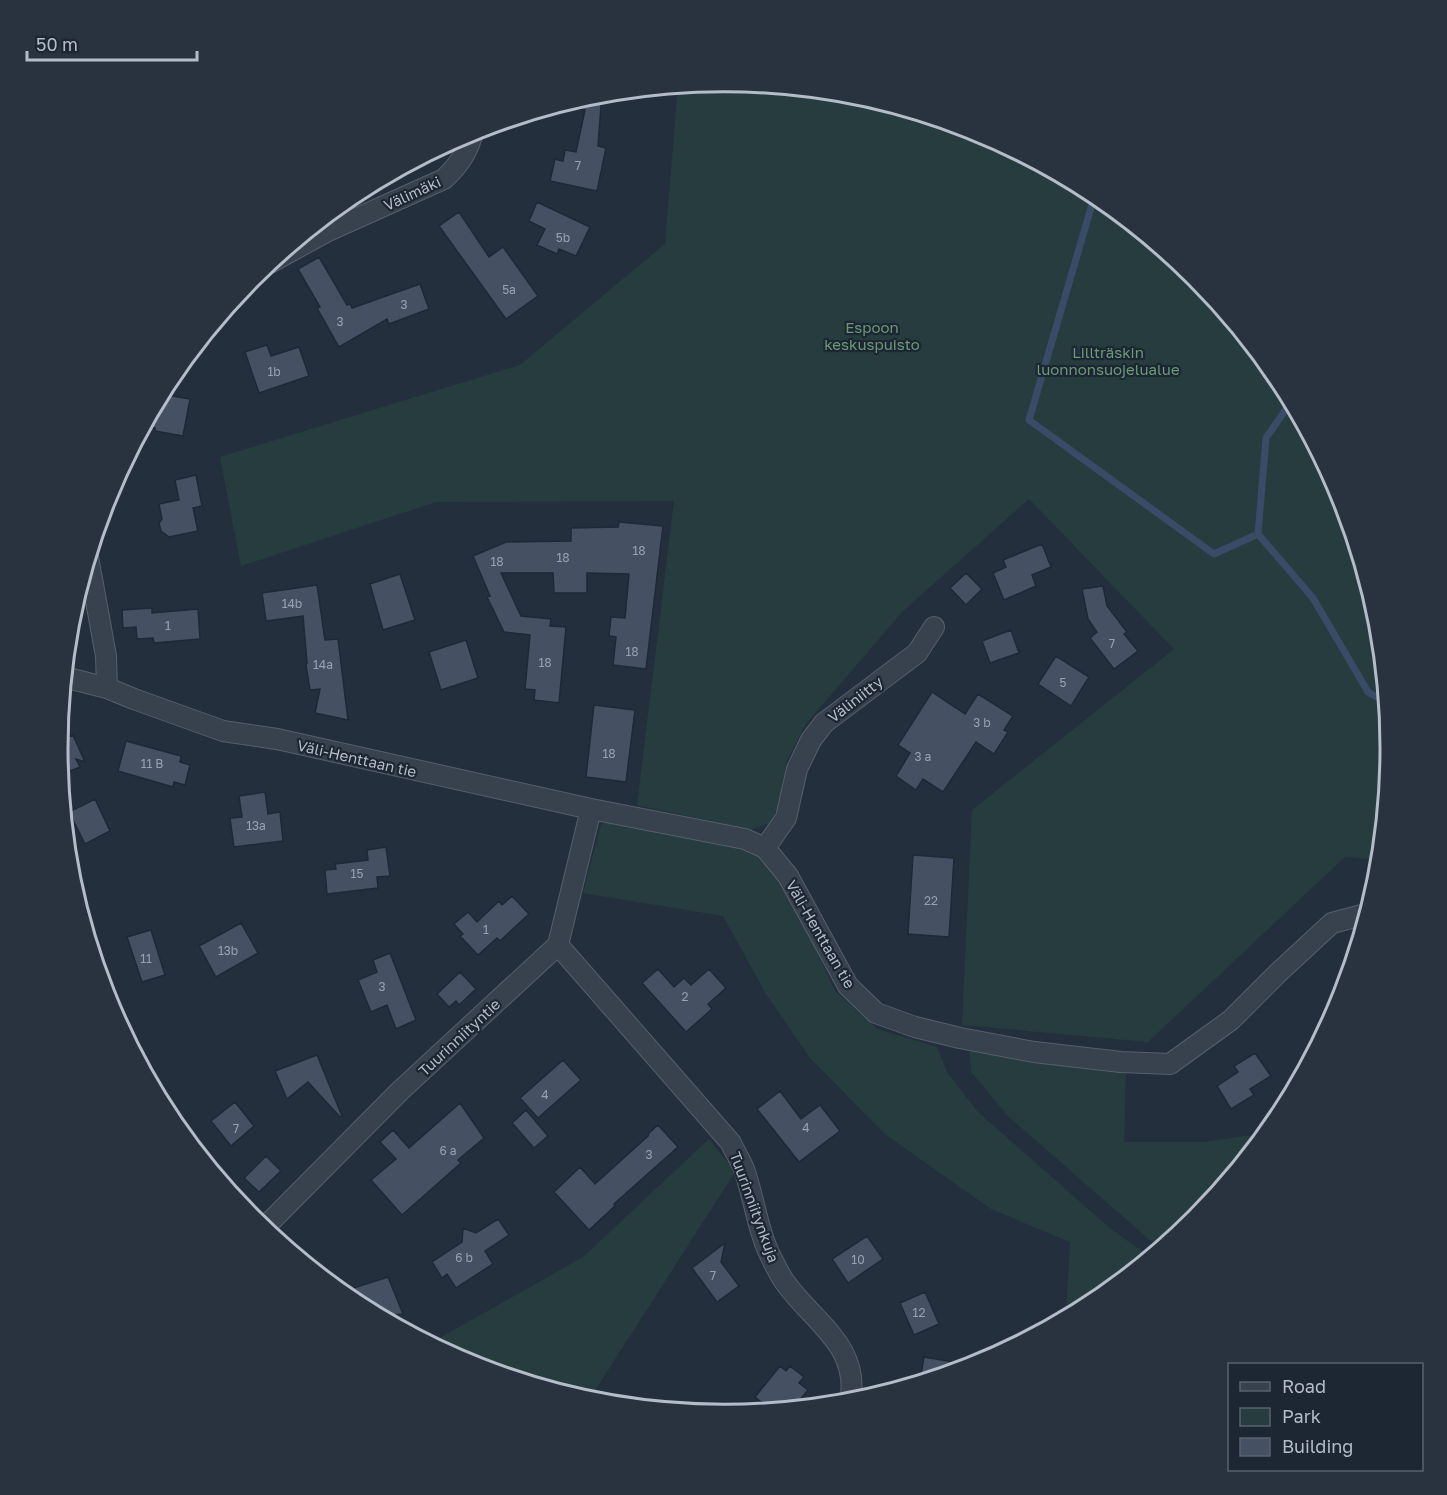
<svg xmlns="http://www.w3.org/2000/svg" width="1447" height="1495" font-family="'Golos Text',sans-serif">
<rect width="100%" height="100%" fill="#242f3e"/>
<path fill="#263c3f" d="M 724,81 L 854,94 L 979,132 L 1095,194 L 1195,276 L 1278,378 L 1339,493 L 1377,618 L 1390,748 L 1379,860 L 1345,857 L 1148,1042 L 962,1025 L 972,810 L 1174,649 L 1029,499 L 903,611 L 806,724 L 787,760 L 779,804 L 771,822 L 752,830 L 637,805 L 674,501 L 436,502 L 241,566 L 220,457 L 520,365 L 665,244 L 678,86 Z
M 612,820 L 731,844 L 765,859 L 793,900 L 835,991 L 877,1029 L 937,1047 L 947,1072 L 978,1112 L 1111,1229 L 1149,1256 L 1093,1302 L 1066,1316 L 1070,1242 L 991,1209 L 886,1135 L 810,1058 L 766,994 L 723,916 L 583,893 L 601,824 Z
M 969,1049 L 997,1056 L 1126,1069 L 1124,1142 L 1204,1142 L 1266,1133 L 1195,1219 L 1159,1248 L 1009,1117 L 971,1072 Z
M 709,1139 L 735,1172 L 589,1400 L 468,1363 L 431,1343 L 583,1257 Z"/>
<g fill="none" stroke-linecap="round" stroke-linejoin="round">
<path stroke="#394c67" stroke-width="7" d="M 1095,194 L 1029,420 L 1214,554 L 1258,534
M 1291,402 L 1266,438 L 1258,534 L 1313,598 L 1368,692 L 1386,702"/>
</g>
<path fill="#455162" stroke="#1f2835" stroke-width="1.5" d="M 602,93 L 598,146 L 606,148 L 597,191 L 550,181 L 555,159 L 563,161 L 565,150 L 576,152 L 585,110 L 558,104 Z
M 537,202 L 590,227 L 576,256 L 559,249 L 557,254 L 537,245 L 545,229 L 529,221 Z
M 459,212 L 489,257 L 503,247 L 538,296 L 506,319 L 439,226 Z
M 319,257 L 347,305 L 350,304 L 352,308 L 420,284 L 429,309 L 389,324 L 387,319 L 339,347 L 317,308 L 320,307 L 298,269 Z
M 267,345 L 271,356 L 299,347 L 309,376 L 259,393 L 245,352 Z
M 161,394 L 190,399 L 183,436 L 155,431 L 155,428 L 143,426 Z
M 196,475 L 202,506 L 193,508 L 198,531 L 169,537 L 161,531 L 159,523 L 162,519 L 159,504 L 179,500 L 175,480 Z
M 619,522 L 663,526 L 646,669 L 613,665 L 616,637 L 609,636 L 611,617 L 625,618 L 629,574 L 587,573 L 587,593 L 554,593 L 553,573 L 501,573 L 521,616 L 551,619 L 550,626 L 566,627 L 559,703 L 534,700 L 535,690 L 525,689 L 530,635 L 504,632 L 487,597 L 490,596 L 473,556 L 506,542 L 571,541 L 571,528 L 618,527 Z
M 1042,544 L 1051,567 L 1032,575 L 1036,586 L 1004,600 L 993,573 L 1006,567 L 1003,560 Z
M 966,573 L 982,589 L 966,605 L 950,588 Z
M 400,574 L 415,620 L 383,630 L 370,584 Z
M 317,585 L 325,640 L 338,639 L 348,720 L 315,713 L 320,689 L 310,690 L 306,665 L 307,663 L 303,616 L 266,621 L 262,593 Z
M 1103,586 L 1107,606 L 1127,632 L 1124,634 L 1138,651 L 1114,669 L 1090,638 L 1097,632 L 1088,619 L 1082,589 Z
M 152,608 L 152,613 L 198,609 L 200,639 L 154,643 L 153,638 L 137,639 L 136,627 L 123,628 L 122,610 Z
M 1011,630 L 1019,653 L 990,663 L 982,641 Z
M 466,640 L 478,678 L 441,690 L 429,652 Z
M 1056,656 L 1089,677 L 1071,706 L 1038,684 Z
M 932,692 L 965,714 L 978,694 L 1013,716 L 1004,730 L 1008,732 L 994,754 L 976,742 L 943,792 L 923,779 L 916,790 L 896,776 L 910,753 L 898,745 Z
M 594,705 L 635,710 L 626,782 L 586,777 Z
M 59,724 L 66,738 L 73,735 L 85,762 L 76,759 L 80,767 L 60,775 L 57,747 Z
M 126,741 L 181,756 L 180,762 L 190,765 L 185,785 L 174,782 L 173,787 L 118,771 Z
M 265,792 L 268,814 L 280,812 L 283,841 L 234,847 L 230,818 L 242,817 L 239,796 Z
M 95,799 L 110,831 L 85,844 L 69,812 Z
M 386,847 L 390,876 L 377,877 L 378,888 L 327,894 L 325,870 L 336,869 L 335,864 L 368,860 L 367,850 Z
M 913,855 L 954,858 L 949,937 L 908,934 Z
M 512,896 L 529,914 L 500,941 L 497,938 L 478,955 L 460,936 L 463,934 L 454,924 L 468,912 L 477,922 L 499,901 L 502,905 Z
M 241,923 L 258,953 L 216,977 L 199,946 Z
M 151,930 L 165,975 L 142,982 L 127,937 Z
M 390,953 L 416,1020 L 396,1029 L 387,1005 L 371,1012 L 358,980 L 377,972 L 373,960 Z
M 658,969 L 674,987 L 684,978 L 691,985 L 709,969 L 726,988 L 708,1004 L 712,1009 L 686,1032 L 642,983 Z
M 460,972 L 476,989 L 459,1005 L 456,1001 L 449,1007 L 437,994 Z
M 1255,1053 L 1271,1076 L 1250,1089 L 1254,1095 L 1231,1109 L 1217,1086 L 1238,1072 L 1234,1066 Z
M 317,1055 L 342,1116 L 340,1117 L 308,1082 L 287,1099 L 275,1071 Z
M 563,1060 L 581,1080 L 538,1118 L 520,1098 Z
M 780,1091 L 801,1119 L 820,1105 L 840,1131 L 799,1162 L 757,1109 Z
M 235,1102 L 254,1126 L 231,1146 L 211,1121 Z
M 460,1103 L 484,1138 L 458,1160 L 461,1163 L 402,1215 L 371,1180 L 396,1159 L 380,1142 L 393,1130 L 409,1148 Z
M 526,1110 L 548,1136 L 534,1148 L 512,1123 Z
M 658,1125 L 678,1147 L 614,1204 L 615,1206 L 589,1230 L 554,1192 L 580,1167 L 595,1184 L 648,1136 L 649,1133 Z
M 266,1156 L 281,1171 L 259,1192 L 244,1178 Z
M 498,1219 L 509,1235 L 485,1251 L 493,1264 L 456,1288 L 447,1274 L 442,1278 L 432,1262 L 462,1242 L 463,1228 L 476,1233 Z
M 867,1236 L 883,1259 L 848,1283 L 832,1259 Z
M 725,1243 L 721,1262 L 739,1286 L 717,1302 L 692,1268 Z
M 388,1277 L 403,1314 L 381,1316 L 353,1301 L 341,1292 Z
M 925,1292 L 939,1324 L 914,1335 L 900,1303 Z
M 924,1357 L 972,1365 L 920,1381 Z
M 780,1366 L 786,1371 L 790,1366 L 804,1377 L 799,1383 L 808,1390 L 794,1407 L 770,1409 L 755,1397 Z"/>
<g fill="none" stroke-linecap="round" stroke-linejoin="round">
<defs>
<path id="street" d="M 264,266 L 326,232 L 444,179 C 460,164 468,151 474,130
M 88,557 L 106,656 L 107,688
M 64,677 L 107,688 L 134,699 L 223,731 L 277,739 L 591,809 L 745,839 L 765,848 L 788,876 L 848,986 L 876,1013 L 915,1027 L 960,1038 L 1034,1052 L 1121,1062 L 1170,1064 L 1231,1020 L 1279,972 L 1332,923 L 1366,914
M 765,848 L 786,818 L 797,769 L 811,740 L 824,723 L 917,653 L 934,627
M 558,945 L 731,1143 C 735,1153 742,1162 745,1172 C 755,1202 758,1233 773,1261 C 777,1269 781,1278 787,1285 C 814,1322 861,1347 850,1402
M 262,1227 L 267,1225 L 401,1090 L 558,945 L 591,809"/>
</defs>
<use href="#street" stroke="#565f6c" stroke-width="22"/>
<use href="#street" stroke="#38414e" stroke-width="20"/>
</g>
<g text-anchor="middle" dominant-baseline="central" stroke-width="4.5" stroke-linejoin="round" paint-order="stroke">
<g font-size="12" fill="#98a1af">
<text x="578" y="165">7</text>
<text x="563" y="237">5b</text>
<text x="509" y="289">5a</text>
<text x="404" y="304">3</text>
<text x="340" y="321">3</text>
<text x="274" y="371">1b</text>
<text x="639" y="550">18</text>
<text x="563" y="557">18</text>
<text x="497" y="561">18</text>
<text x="292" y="603">14b</text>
<text x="168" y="625">1</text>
<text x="1112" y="643">7</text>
<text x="632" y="651">18</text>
<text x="545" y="662">18</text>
<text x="323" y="664">14a</text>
<text x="1063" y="682">5</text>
<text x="982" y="722">3 b</text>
<text x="609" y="753">18</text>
<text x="923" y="756">3 a</text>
<text x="152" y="763">11 B</text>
<text x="256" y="825">13a</text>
<text x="357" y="873">15</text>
<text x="931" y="900">22</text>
<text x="486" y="929">1</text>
<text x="228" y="950">13b</text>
<text x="146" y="958">11</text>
<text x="382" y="986">3</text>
<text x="685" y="996">2</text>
<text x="545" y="1094">4</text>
<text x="806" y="1127">4</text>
<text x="236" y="1128">7</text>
<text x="448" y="1150">6 a</text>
<text x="649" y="1154">3</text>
<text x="464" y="1257">6 b</text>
<text x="858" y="1259">10</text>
<text x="713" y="1275">7</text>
<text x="919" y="1312">12</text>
</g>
<g font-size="15" fill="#b4bcc9" stroke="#1d2633">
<text transform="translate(412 193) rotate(-25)">Välimäki</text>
<text transform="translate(855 699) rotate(-38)">Väliniitty</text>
<text transform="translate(357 758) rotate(13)">Väli-Henttaan tie</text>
<text transform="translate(821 934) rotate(60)">Väli-Henttaan tie</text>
<text transform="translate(459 1037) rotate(-43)">Tuurinniityntie</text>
<text transform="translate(755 1207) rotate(70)">Tuurinniitynkuja</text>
</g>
<g font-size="15" fill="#6b9a76" stroke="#1d2633">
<text x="872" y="327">Espoon<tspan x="872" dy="17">keskuspuisto</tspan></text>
<text x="1108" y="352">Lillträskin<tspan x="1108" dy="17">luonnonsuojelualue</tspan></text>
</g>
</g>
<path d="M0 0H1447V1495H0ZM68 748a656 656 0 1 1 1312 0a656 656 0 1 1-1312 0Z" fill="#29323f" fill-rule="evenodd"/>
<path fill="none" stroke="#b4bcc9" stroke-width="3" d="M68 748a656 656 0 1 1 1312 0a656 656 0 1 1-1312 0Z"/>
<rect x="1228" y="1363" width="195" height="108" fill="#1d2633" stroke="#59626f" stroke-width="1.5"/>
<rect x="1240" y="1382" width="30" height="9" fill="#38414e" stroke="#59626f" stroke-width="1.5"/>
<text x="1282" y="1393" font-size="18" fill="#b4bcc9">Road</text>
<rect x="1240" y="1408" width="30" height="18" fill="#263c3f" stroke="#59626f" stroke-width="1.5"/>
<text x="1282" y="1423" font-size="18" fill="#b4bcc9">Park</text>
<rect x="1240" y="1438" width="30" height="18" fill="#455162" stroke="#59626f" stroke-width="1.5"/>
<text x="1282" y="1453" font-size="18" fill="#b4bcc9">Building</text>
<path d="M27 51v9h170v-9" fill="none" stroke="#b4bcc9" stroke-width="3"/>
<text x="36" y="51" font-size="18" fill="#b4bcc9" stroke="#1d2633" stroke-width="4.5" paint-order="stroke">50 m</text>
</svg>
